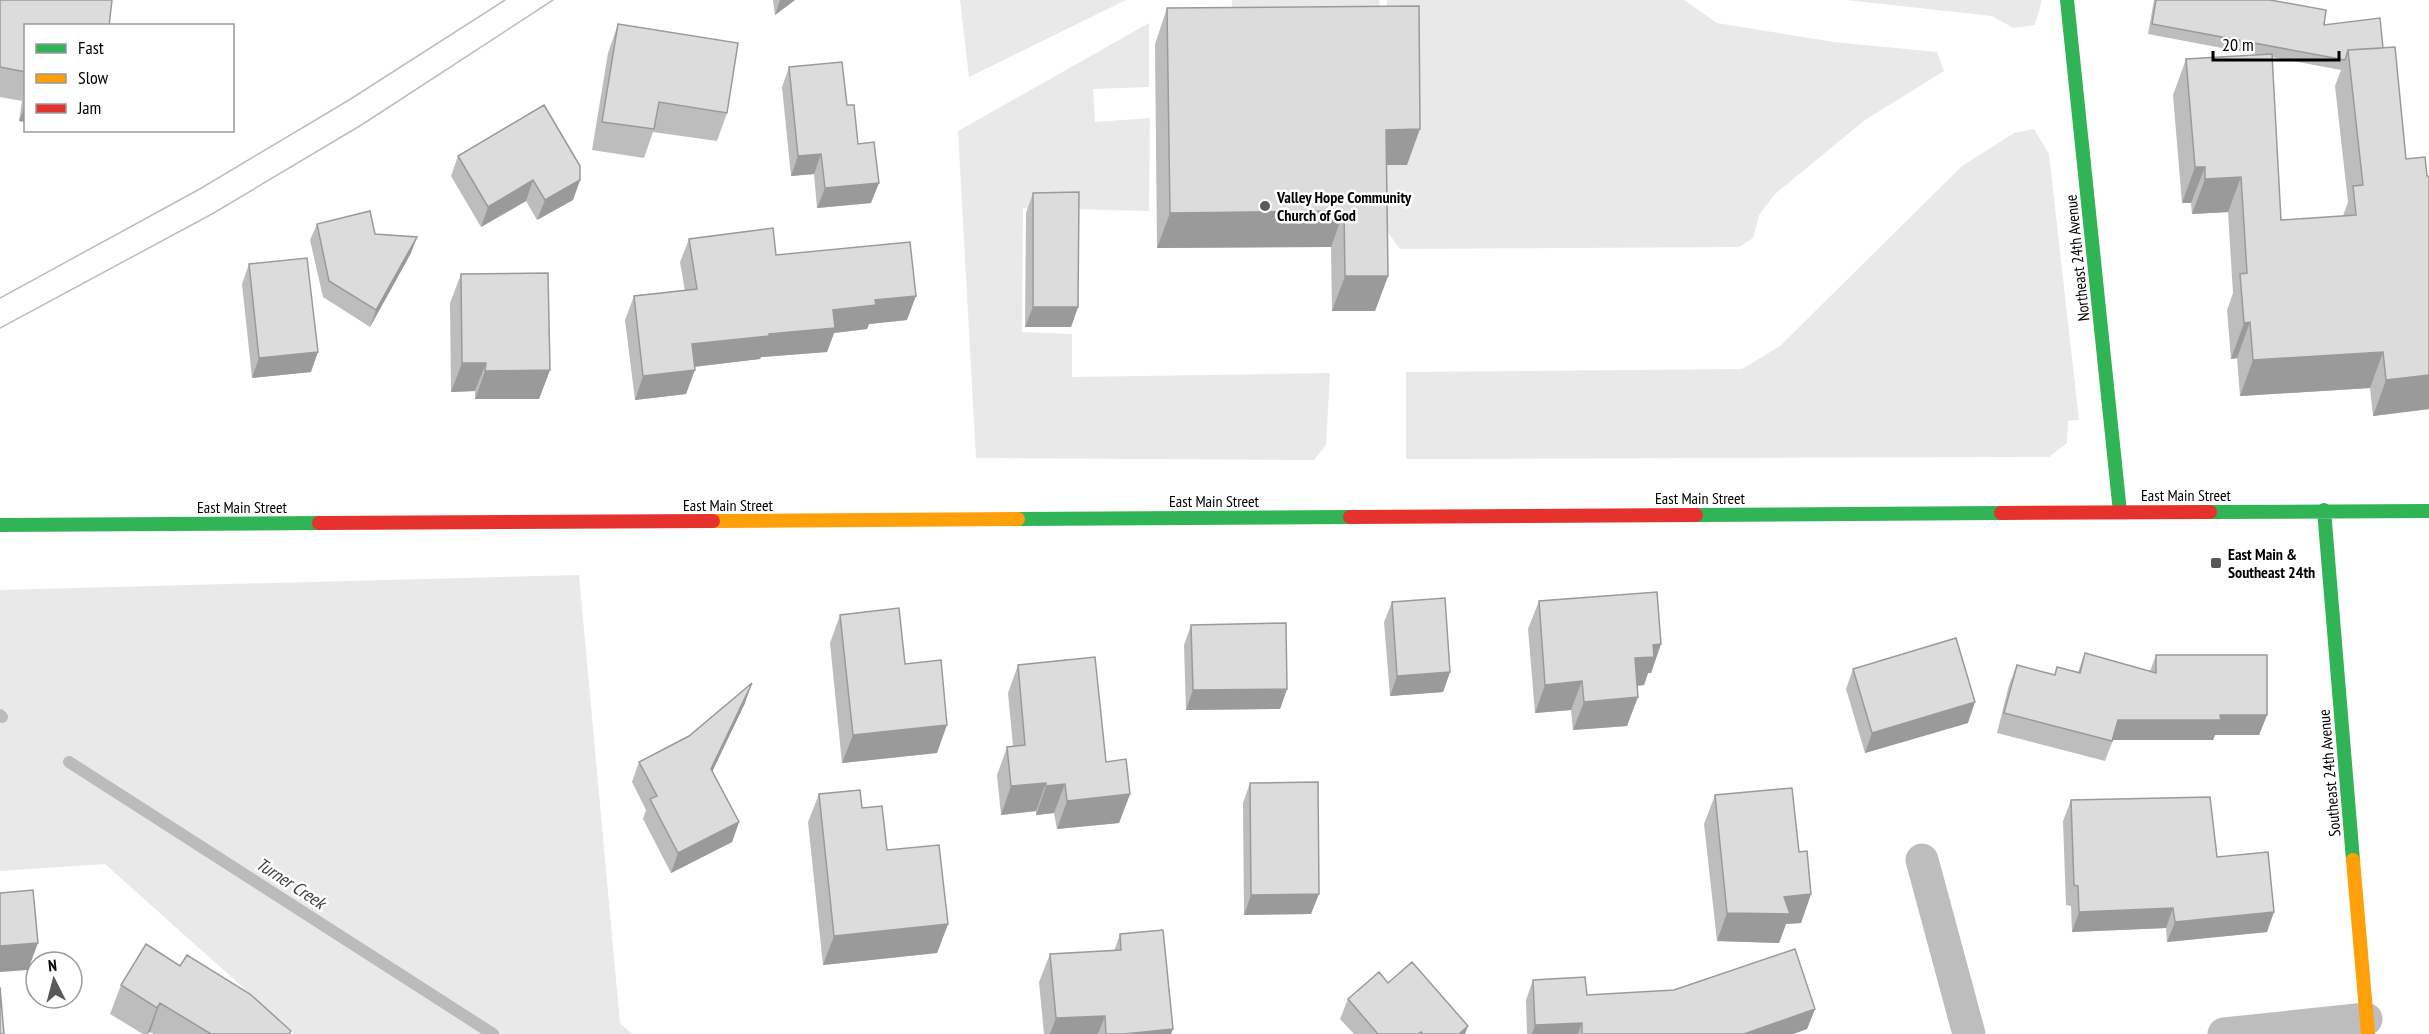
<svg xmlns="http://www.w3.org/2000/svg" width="2429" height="1034" font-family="'PT Sans Narrow',sans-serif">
<rect width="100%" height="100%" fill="#fff"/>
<path fill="#e9e9e9" d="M 960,0 L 1126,0 L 969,77 Z
M 1232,0 L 1379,0 L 1381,12 L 1232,27 Z
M 1387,0 L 1684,0 L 1717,23 L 1834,42 L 1937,52 L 1944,71 L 1865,120 L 1775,194 L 1759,215 L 1753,238 L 1739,247 L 1400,249 L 1386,230 L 1385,165 L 1407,165 L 1385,41 Z
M 1846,0 L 2042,0 L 2035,25 L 2013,28 L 1992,16 Z
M 1149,23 L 1149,87 L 1093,89 L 1095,122 L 1150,118 L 1149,211 L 1023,208 L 1022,332 L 1072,334 L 1072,377 L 1330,373 L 1326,445 L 1314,460 L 976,458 L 958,131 Z
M 2034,129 L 2049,154 L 2079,420 L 2068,421 L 2067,443 L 2049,457 L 1406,459 L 1406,372 L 1742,369 L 1780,346 L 1962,166 L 2014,133 Z
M 579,575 L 620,1023 L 632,1034 L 295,1034 L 105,864 L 0,871 L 0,590 Z"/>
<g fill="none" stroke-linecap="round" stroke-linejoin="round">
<path stroke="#bbb" stroke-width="12" d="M 0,715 L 2,717
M 69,762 L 493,1034"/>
<path stroke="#bdbdbd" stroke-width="33" d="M 1922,860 L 1969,1034
M 2224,1034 L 2366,1019"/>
<path stroke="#30b455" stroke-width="14" d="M 2067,0 L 2120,512
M 2324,510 L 2353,860
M 2210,512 L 2429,511
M 1696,515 L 2001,513
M 1018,519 L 1350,517
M 0,525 L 319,523"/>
<path stroke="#ff9f0a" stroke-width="14" d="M 713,521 L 1018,519
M 2353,860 L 2368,1034"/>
<path stroke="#e5322d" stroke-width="14" d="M 2001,513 L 2210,512
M 1350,517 L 1696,515
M 319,523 L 713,521"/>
<path stroke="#bdbdbd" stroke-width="1.5" d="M 0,298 L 198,190 L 349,100 L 505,0
M 0,328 L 212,214 L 363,124 L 553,0"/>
</g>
<path fill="#bdbdbd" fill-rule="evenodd" d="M 0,0 L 26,26 L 26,122 L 19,121 L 22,101 L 0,97 Z
M 773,0 L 795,0 L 775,15 Z
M 2154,0 L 2270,0 L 2324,25 L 2383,48 L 2406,159 L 2427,176 L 2429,176 L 2429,409 L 2373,416 L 2370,388 L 2240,396 L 2237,358 L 2231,359 L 2227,310 L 2233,293 L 2228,212 L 2192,214 L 2191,203 L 2182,203 L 2173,95 L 2186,59 L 2259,55 L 2148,34 ZM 2272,57 L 2341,70 L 2335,86 L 2348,202 L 2343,216 L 2281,220 Z
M 1167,8 L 1407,165 L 1387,165 L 1388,276 L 1375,311 L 1332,311 L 1331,247 L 1157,248 L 1155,44 Z
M 618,24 L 727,113 L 717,141 L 653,132 L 644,158 L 592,150 L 608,53 Z
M 789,67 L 847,105 L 858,144 L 871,203 L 817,208 L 814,174 L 791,176 L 782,87 Z
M 458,156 L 580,180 L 573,200 L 537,220 L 526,201 L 481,227 L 451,176 Z
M 1033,193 L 1078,307 L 1071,327 L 1025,327 L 1026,213 Z
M 317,224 L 411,253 L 370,327 L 323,297 L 310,240 Z
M 689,239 L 776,255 L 907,320 L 869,324 L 867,329 L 834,333 L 827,352 L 761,357 L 760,359 L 694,367 L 686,394 L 635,400 L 625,320 L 634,296 L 685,291 L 680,262 Z
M 249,264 L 311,372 L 252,378 L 242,284 Z
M 461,274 L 550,370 L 539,399 L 475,399 L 475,391 L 451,392 L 450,303 Z
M 1539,601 L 1661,644 L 1651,673 L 1648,673 L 1644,685 L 1637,686 L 1627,726 L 1573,730 L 1571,710 L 1535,713 L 1528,629 Z
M 1392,602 L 1450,672 L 1443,692 L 1390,696 L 1384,622 Z
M 840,615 L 905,664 L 937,753 L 842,763 L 830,643 Z
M 1191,625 L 1287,689 L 1280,709 L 1186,710 L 1184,645 Z
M 2085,653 L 2150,671 L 2156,655 L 2267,715 L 2259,735 L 2215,735 L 2213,740 L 2113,740 L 2105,761 L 1997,733 L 2009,685 L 2017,665 L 2055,675 L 2057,667 L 2078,672 Z
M 1018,665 L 1106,762 L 1130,794 L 1119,823 L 1057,829 L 1054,813 L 1036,815 L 1036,811 L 1001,815 L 997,775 L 1007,747 L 1013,746 L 1008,693 Z
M 1853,669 L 1968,723 L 1865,753 L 1846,689 Z
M 745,703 L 712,771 L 739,822 L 732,842 L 671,873 L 643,819 L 646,810 L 632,782 L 639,762 L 689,736 Z
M 1250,783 L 1311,914 L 1244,915 L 1243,803 Z
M 819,794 L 862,808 L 887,850 L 948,924 L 937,953 L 823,965 L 808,822 Z
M 1715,795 L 1799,852 L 1811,894 L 1801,923 L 1786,924 L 1779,943 L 1717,941 L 1704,824 Z
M 2071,800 L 2217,857 L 2267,932 L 2167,942 L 2166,928 L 2072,932 L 2071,906 L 2066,905 L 2063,821 Z
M 1120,934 L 1173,1029 L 1171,1034 L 1044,1034 L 1039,982 L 1050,954 L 1114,951 Z
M 1533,980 L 1587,995 L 1815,1009 L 1807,1029 L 1793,1034 L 1527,1034 L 1526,1000 Z
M 1388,983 L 1465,1034 L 1354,1034 L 1340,1019 L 1348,999 Z
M 121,985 L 290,1034 L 154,1034 L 150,1032 L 148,1034 L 143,1034 L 110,1014 Z"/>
<path fill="#9a9a9a" d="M 780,0 L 795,0 L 775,15 Z
M 26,104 L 26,122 L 19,121 Z
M 1420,129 L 1407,165 L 1373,165 L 1386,130 Z
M 821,154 L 814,174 L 791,176 L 798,156 Z
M 2195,167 L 2205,167 L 2191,203 L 2182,203 Z
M 2241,177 L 2228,212 L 2192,214 L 2205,179 Z
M 533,180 L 526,201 L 481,227 L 488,207 Z
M 580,180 L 573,200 L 537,220 L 545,200 Z
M 879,183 L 871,203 L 817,208 L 825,188 Z
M 1344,211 L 1331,247 L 1157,248 L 1170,213 Z
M 417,237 L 411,253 L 370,327 L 376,310 Z
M 1345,276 L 1388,276 L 1375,311 L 1332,311 Z
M 916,296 L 907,320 L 869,324 L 867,329 L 834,333 L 827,352 L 761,357 L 760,359 L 683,368 L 692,344 L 769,334 L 833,310 L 875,300 Z
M 1033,307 L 1078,307 L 1071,327 L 1025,327 Z
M 2250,322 L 2237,358 L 2231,359 L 2244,323 Z
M 318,352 L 311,372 L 252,378 L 259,358 Z
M 2383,352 L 2370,388 L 2240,396 L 2253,360 Z
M 462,363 L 486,363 L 475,391 L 451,392 Z
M 550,370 L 539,399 L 475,399 L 485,371 Z
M 695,370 L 686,394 L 635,400 L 643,376 Z
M 2429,375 L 2429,409 L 2373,416 L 2386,380 Z
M 1661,644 L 1651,673 L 1648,673 L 1644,685 L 1624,687 L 1635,658 L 1653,645 Z
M 1450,672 L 1443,692 L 1390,696 L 1397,676 Z
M 1582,681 L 1571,710 L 1535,713 L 1545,685 Z
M 752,683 L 745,703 L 704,789 L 711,769 Z
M 1287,689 L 1280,709 L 1186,710 L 1193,690 Z
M 1638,697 L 1627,726 L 1573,730 L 1584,702 Z
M 1975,702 L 1968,723 L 1865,753 L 1872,733 Z
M 2220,715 L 2267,715 L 2259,735 L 2215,735 L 2213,740 L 2111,740 L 2118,720 Z
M 947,725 L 937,753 L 842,763 L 853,735 Z
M 1046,783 L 1036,811 L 1001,815 L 1011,786 Z
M 1065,784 L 1054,813 L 1036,815 L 1046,786 Z
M 1130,794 L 1119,823 L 1057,829 L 1067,801 Z
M 739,822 L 732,842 L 671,873 L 678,853 Z
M 1319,894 L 1311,914 L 1244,915 L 1251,895 Z
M 1811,894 L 1801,923 L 1786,924 L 1779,943 L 1717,941 L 1727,913 L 1784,897 Z
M 2173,908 L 2166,928 L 2072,932 L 2079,912 Z
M 2274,912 L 2267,932 L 2167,942 L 2175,922 Z
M 948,924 L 937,953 L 823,965 L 834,936 Z
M 38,943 L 28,970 L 0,972 L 0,946 Z
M 160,1003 L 150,1032 L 147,1034 L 157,1008 Z
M 1815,1009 L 1807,1029 L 1793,1034 L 1744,1034 Z
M 1105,1016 L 1098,1034 L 1050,1034 L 1056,1018 Z
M 1582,1023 L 1578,1034 L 1532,1034 L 1535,1025 Z
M 1468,1026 L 1465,1034 L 1459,1034 Z
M 1173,1029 L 1171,1034 L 1124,1034 Z"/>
<path fill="#dcdcdc" stroke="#9a9a9a" stroke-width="1.5" d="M 0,0 L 112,0 L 109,26 L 26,26 L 26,72 L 0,67 Z
M 2156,0 L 2270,0 L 2326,10 L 2324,25 L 2380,18 L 2383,48 L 2348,50 L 2345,60 L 2152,24 Z
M 1419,6 L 1420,129 L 1386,130 L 1388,276 L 1345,276 L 1344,211 L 1170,213 L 1167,8 Z
M 618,24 L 738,43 L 727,113 L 659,102 L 654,129 L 602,122 Z
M 2395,47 L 2406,159 L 2425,157 L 2427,176 L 2429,176 L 2429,375 L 2386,380 L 2383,352 L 2253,360 L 2250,322 L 2244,323 L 2240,274 L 2247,273 L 2241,177 L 2205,179 L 2205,167 L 2195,167 L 2186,59 L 2272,54 L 2281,220 L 2356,215 L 2353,186 L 2363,185 L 2348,50 Z
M 842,62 L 847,105 L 854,105 L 858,144 L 874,142 L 879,183 L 825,188 L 821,154 L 798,156 L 789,67 Z
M 544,105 L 580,166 L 580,180 L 545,200 L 533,180 L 488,207 L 458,156 Z
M 1079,192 L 1078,307 L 1033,307 L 1033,193 Z
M 370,211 L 375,234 L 417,237 L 376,310 L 329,281 L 317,224 Z
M 773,228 L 776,255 L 910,242 L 916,296 L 875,300 L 876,305 L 833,310 L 835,328 L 769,334 L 769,336 L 692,344 L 695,370 L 643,376 L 634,296 L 697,289 L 689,239 Z
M 307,258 L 318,352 L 259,358 L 249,264 Z
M 548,273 L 550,370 L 485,371 L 486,363 L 462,363 L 461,274 Z
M 1657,592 L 1661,644 L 1653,645 L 1654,657 L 1635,658 L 1638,697 L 1584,702 L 1582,681 L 1545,685 L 1539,601 Z
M 1445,598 L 1450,672 L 1397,676 L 1392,602 Z
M 899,608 L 905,664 L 941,660 L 947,725 L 853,735 L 840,615 Z
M 1286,623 L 1287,689 L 1193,690 L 1191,625 Z
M 1956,638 L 1975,702 L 1872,733 L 1853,669 Z
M 2085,653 L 2156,673 L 2156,655 L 2267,655 L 2267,715 L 2220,715 L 2221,720 L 2118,720 L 2112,741 L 2004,713 L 2017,665 L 2055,675 L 2057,667 L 2080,673 Z
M 1095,657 L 1106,762 L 1126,759 L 1130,794 L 1067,801 L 1065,784 L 1046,786 L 1046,783 L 1011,786 L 1007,747 L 1025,745 L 1018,665 Z
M 752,683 L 711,769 L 739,822 L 678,853 L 650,799 L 657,796 L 639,762 L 689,736 Z
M 1318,782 L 1319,894 L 1251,895 L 1250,783 Z
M 1792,788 L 1799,852 L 1807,851 L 1811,894 L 1784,897 L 1790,914 L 1727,913 L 1715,795 Z
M 860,790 L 862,808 L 882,806 L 887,850 L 939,845 L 948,924 L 834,936 L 819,794 Z
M 2210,797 L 2217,857 L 2268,852 L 2274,912 L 2175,922 L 2173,908 L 2079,912 L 2078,886 L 2074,885 L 2071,800 Z
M 33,890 L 38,943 L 0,946 L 0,893 Z
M 1163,930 L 1173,1029 L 1124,1034 L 1106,1034 L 1105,1016 L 1056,1018 L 1050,954 L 1121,950 L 1120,934 Z
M 146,944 L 180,966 L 187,955 L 250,994 L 291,1031 L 289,1034 L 211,1034 L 160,1003 L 157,1008 L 121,985 Z
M 1795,949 L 1815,1009 L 1744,1034 L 1582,1034 L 1582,1023 L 1535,1025 L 1533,980 L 1585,977 L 1587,995 L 1674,990 Z
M 1412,962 L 1468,1026 L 1459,1034 L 1423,1034 L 1421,1032 L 1418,1034 L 1378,1034 L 1348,999 L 1379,972 L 1388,983 Z
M 0,987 L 4,1034 L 0,1034 Z"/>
<g fill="#595959" stroke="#fff" stroke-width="2">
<circle cx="1265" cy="206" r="6"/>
<rect x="2210" y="557" width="12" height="12" rx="3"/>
</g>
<g text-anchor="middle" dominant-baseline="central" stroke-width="5" stroke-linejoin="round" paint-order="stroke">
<g font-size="16" font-weight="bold" fill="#000" stroke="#fff" text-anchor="start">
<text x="1277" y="197">Valley Hope Community<tspan x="1277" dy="18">Church of God</tspan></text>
<text x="2228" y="554">East Main &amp;<tspan x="2228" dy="18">Southeast 24th</tspan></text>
</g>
<g font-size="16" fill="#000" stroke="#fff">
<text transform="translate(2077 258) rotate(-96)">Northeast 24th Avenue</text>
<text x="2186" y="495">East Main Street</text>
<text x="1700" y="498">East Main Street</text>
<text x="1214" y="501">East Main Street</text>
<text x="728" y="505">East Main Street</text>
<text x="242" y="507">East Main Street</text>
<text transform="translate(2329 773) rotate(-95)">Southeast 24th Avenue</text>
</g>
<g font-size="18" font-style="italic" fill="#3f3f3f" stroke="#fff">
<text transform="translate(291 883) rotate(33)">Turner Creek</text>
</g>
</g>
<rect x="24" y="24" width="210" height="108" fill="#ffffff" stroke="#999999" stroke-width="1.5"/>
<rect x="36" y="44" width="30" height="9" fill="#30b455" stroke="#999999" stroke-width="1.5"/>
<text x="78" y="54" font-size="18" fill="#000000">Fast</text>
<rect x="36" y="74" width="30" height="9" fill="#ff9f0a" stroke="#999999" stroke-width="1.5"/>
<text x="78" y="84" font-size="18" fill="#000000">Slow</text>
<rect x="36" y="104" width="30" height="9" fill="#e5322d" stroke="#999999" stroke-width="1.5"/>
<text x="78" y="114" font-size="18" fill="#000000">Jam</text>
<g transform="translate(54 980) rotate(354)"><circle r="28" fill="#ffffff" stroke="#999999" stroke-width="1.5"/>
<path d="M0-4.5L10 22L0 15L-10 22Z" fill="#595959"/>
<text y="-9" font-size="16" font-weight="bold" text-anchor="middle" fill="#000000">N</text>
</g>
<path d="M2213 51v9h126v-9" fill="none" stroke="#000000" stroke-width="3"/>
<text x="2222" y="51" font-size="18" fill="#000000" stroke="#ffffff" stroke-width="4.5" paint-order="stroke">20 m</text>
</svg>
